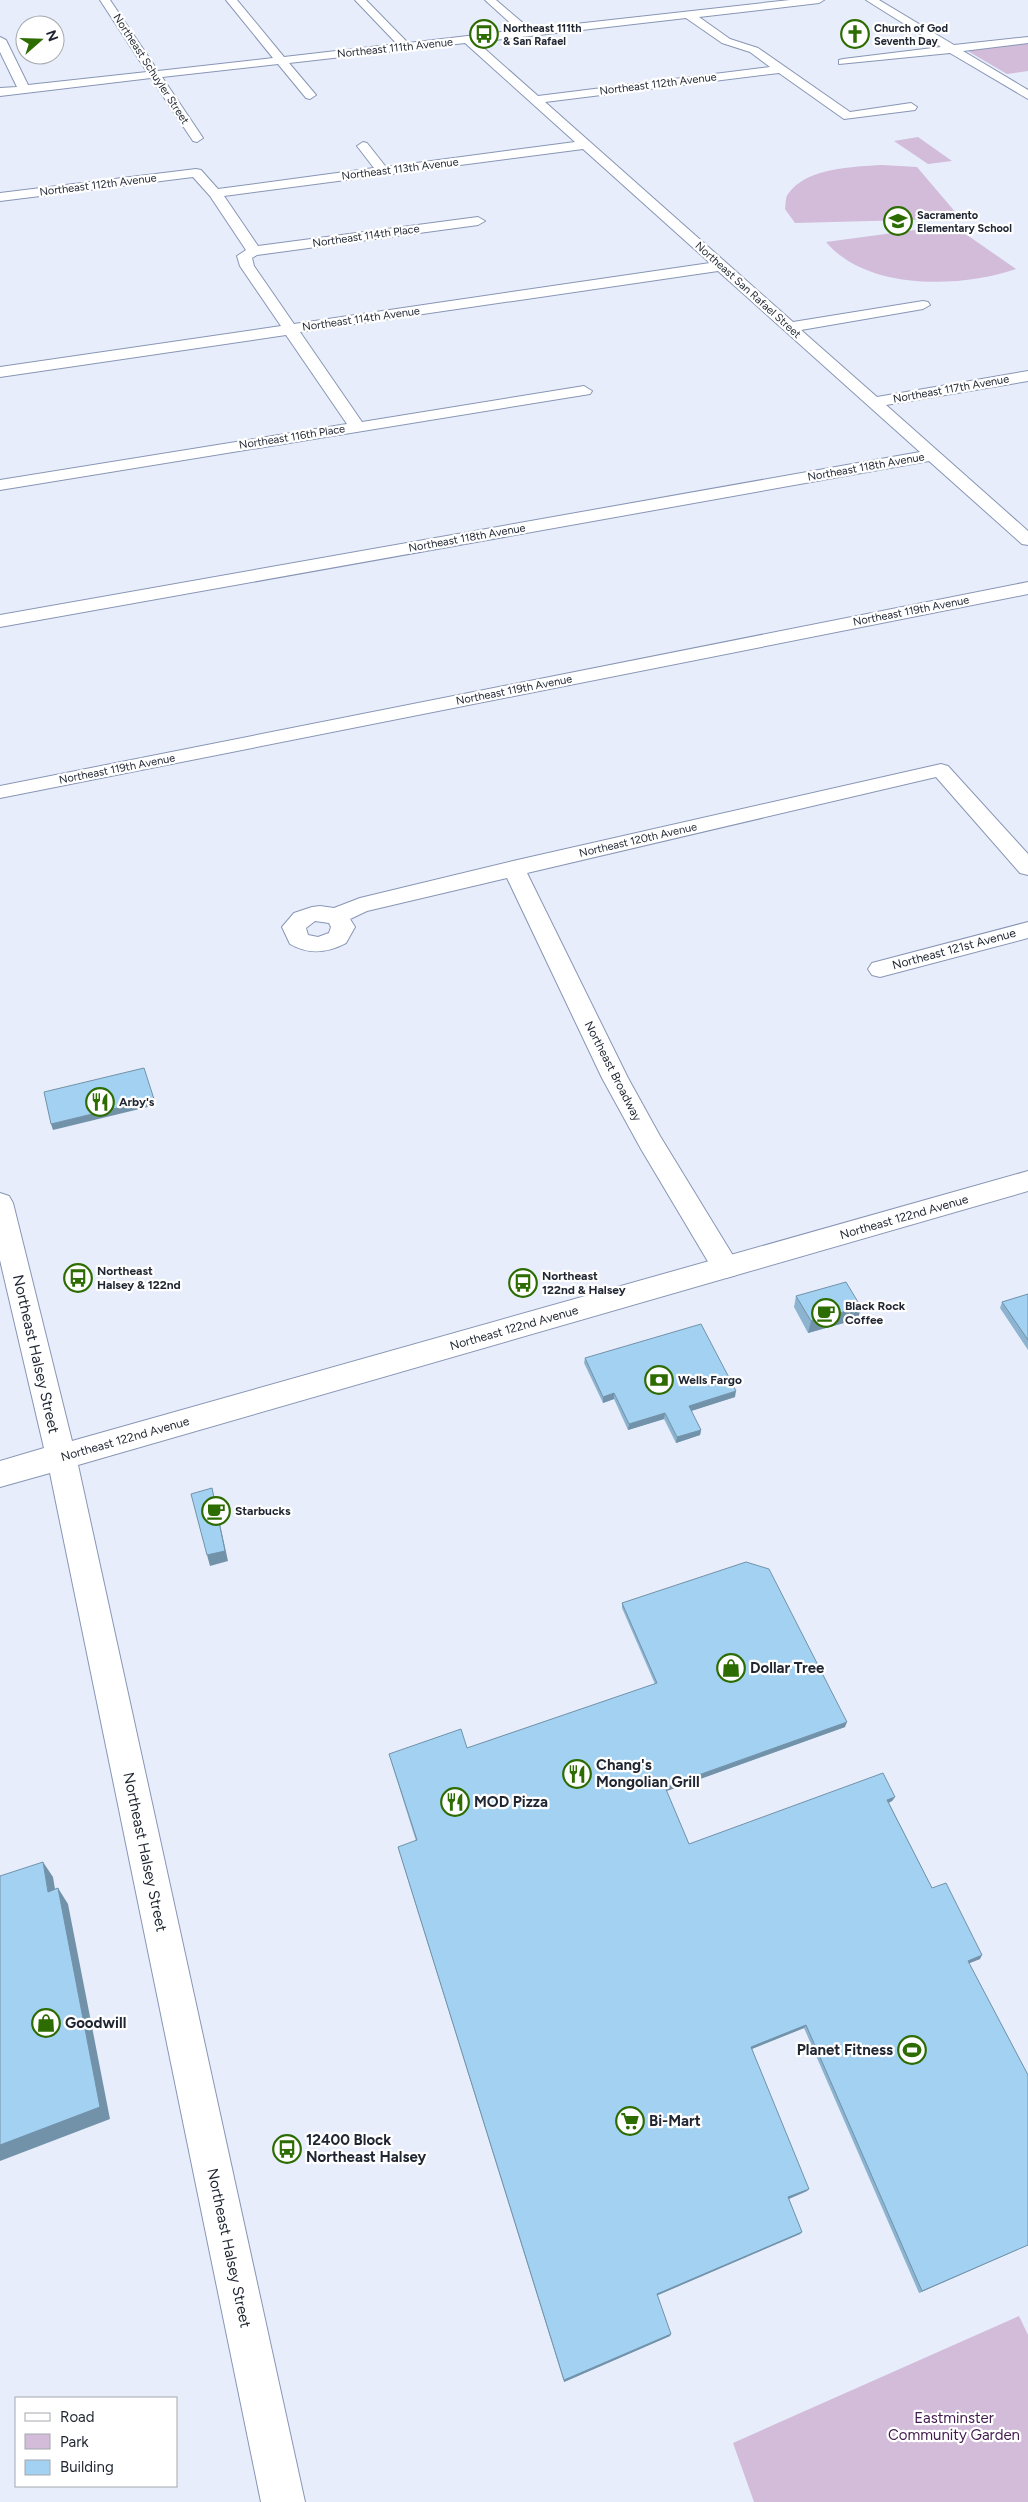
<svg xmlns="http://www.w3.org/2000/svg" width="1028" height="2502" font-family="Figtree,sans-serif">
<rect width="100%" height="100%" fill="#e7edfb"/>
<path fill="#d2bcda" d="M 1028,42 L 1028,71 L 1007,74 L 966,50 Z
M 918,137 L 952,161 L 928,164 L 894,141 Z
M 882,165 L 917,167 L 957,214 L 946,219 L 795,223 L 785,209 C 786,204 785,198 788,194 C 807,167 853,167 882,165 Z
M 945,226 L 957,228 L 1016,269 C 961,288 867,291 826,242 Z
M 1019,2316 L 1028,2335 L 1028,2502 L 754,2502 L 733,2443 Z"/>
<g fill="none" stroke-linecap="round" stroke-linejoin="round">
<defs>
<path id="minor" d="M 100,0 L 110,0 L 158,71 L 273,58 L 226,0 L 237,0 L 284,57 L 397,44 L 355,0 L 366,0 L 408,43 L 518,30 L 485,0 L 496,0 L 530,29 L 790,0 L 824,0 L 819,3 L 699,17 L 730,39 L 758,48 L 850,112 L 911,103 L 917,107 L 915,110 L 844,119 L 779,73 L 545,102 L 793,322 L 923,301 L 928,302 L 930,305 L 923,309 L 801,330 L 877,397 L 1028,371 L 1028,381 L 886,405 L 1028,531 L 1028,545 L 1022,544 L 929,461 L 0,627 L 0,615 L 920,452 L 718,271 L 300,332 L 362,422 L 584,386 L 592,391 L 590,394 L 0,490 L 0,480 L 347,424 L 286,335 L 0,377 L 0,367 L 281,326 L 240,266 L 237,256 L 246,250 L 210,196 L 193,177 L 0,201 L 0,193 L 196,169 L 201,170 L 218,189 L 374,168 L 357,146 L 363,142 L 367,143 L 386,167 L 575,142 L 465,43 L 289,63 L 316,95 L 310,99 L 306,98 L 278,64 L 162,77 L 203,138 L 197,142 L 193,141 L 151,78 L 0,96 L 0,88 L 17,87 L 0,52 L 0,37 L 6,40 L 28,85 L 147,72 ZM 686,18 L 722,43 L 750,52 L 770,67 L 538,96 L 477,42 ZM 583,149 L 710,263 L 294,324 L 254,266 L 252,258 L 257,255 L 478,225 L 485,221 L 478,217 L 258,246 L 224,196 Z
M 866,0 L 879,0 L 954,45 L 1028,37 L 1028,43 L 963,51 L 1028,90 L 1028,99 L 950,53 L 839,64 L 839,60 L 843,59 L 941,47 Z
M 1028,582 L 1028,594 L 0,798 L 0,786 Z
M 941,764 L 948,766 L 1028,854 L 1028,875 L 1020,873 L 936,777 L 527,873 L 628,1078 L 660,1136 L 740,1267 L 736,1275 L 726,1278 L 716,1275 L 641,1149 L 602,1078 L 507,878 L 367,911 L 350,919 L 355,927 L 346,943 C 327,953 309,955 290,944 L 282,927 L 294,913 L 312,907 L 320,906 L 334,908 L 360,898 L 513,861 ZM 315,921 L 329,923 L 331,927 L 329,933 L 318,937 L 308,935 L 306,928 Z
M 1028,922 L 1028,938 L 880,977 L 872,975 L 868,969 L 872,963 Z"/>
<path id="major" d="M 1028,1171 L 1028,1191 L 78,1465 L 305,2502 L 261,2502 L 50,1473 L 0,1487 L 0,1461 L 44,1448 L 0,1260 L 0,1193 L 9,1196 L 13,1203 L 72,1441 Z"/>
</defs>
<use href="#minor" stroke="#8896b5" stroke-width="2"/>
<use href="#major" stroke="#8896b5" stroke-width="2"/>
<use href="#minor" fill="#fff" fill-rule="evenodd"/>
<use href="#major" fill="#fff" fill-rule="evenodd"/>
</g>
<path fill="#8cb4d0" d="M 1028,1294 L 1028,1350 L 1000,1308 L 1002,1302 Z
M 796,1296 L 858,1319 L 808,1333 L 794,1307 Z
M 585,1358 L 735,1397 L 691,1411 L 701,1430 L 700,1435 L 676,1443 L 664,1419 L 628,1430 L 614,1399 L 603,1403 L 584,1363 Z
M 622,1603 L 845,1727 L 666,1791 L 689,1844 L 895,1797 L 892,1801 L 889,1803 L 932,1888 L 980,1959 L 969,1963 L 1028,2075 L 1028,2245 L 919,2293 L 804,2028 L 752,2049 L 807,2191 L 789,2199 L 802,2232 L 800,2234 L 657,2295 L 670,2336 L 564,2382 L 399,1851 L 398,1847 L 416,1841 L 390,1758 L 389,1754 L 467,1748 L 655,1684 L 622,1608 Z"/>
<path fill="#7292a9" d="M 154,1099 L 156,1105 L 53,1130 L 51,1124 Z
M 861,1307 L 858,1319 L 808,1333 L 811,1321 Z
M 736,1391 L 735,1397 L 688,1412 L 689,1406 Z
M 614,1393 L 614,1399 L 603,1403 L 603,1397 Z
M 665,1413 L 664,1419 L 628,1430 L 629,1424 Z
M 701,1430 L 700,1435 L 676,1443 L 677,1437 Z
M 212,1488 L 228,1561 L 210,1566 L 207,1555 Z
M 847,1722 L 845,1727 L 664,1792 L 665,1787 Z
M 895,1797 L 892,1801 L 885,1804 L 887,1800 Z
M 43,1862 L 53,1877 L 58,1907 L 48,1892 Z
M 58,1888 L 68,1904 L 110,2119 L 0,2161 L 0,2145 Z
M 982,1955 L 980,1959 L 965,1965 L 968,1961 Z
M 806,2025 L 804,2028 L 749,2050 L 751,2047 Z
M 809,2189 L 807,2191 L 786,2200 L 788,2197 Z
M 802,2232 L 800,2234 L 656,2296 L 657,2294 Z
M 1028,2245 L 919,2293 L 922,2291 Z
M 671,2334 L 670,2336 L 564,2382 L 564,2380 Z"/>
<path fill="#a3d1f2" stroke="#7292a9" d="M 144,1068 L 154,1099 L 51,1124 L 44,1092 Z
M 846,1282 L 861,1307 L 811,1321 L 796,1296 Z
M 1028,1294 L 1028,1340 L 1002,1302 Z
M 701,1324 L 736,1391 L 689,1406 L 701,1430 L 677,1437 L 665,1413 L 629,1424 L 614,1393 L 603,1397 L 585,1358 Z
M 212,1488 L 225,1551 L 207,1555 L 191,1494 Z
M 746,1562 L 769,1569 L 847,1722 L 665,1787 L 689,1844 L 883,1773 L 895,1797 L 887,1800 L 932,1888 L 946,1883 L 982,1955 L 968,1961 L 1028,2075 L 1028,2245 L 922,2291 L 806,2025 L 751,2047 L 809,2189 L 788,2197 L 802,2232 L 657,2294 L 671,2334 L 564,2380 L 398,1847 L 417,1840 L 389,1754 L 461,1729 L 467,1748 L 657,1683 L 622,1603 Z
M 43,1862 L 48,1892 L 58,1888 L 100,2107 L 0,2145 L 0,1876 Z"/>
<defs>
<symbol id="bus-ring" viewBox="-11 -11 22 22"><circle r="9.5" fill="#fff" stroke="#2d6c00" stroke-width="1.5"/><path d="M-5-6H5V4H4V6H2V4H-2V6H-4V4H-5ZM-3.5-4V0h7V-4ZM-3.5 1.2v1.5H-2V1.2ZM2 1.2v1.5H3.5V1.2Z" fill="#2d6c00"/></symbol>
<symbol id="church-ring" viewBox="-11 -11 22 22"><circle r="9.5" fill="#fff" stroke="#2d6c00" stroke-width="1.5"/><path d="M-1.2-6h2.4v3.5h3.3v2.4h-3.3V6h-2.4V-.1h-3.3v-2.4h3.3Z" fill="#2d6c00"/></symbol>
<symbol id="school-ring" viewBox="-11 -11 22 22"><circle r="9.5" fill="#fff" stroke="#2d6c00" stroke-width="1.5"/><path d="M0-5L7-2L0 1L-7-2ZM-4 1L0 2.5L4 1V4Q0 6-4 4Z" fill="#2d6c00"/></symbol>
<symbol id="restaurant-ring" viewBox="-11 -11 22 22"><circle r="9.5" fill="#fff" stroke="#2d6c00" stroke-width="1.5"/><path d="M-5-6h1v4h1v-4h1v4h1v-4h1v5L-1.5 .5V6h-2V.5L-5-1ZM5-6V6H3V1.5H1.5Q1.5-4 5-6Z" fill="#2d6c00"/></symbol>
<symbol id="cafe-ring" viewBox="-11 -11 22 22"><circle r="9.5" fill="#fff" stroke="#2d6c00" stroke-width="1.5"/><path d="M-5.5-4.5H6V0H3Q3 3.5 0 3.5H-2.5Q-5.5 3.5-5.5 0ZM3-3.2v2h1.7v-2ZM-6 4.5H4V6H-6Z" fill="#2d6c00"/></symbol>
<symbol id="bank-ring" viewBox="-11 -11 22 22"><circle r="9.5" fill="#fff" stroke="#2d6c00" stroke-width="1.5"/><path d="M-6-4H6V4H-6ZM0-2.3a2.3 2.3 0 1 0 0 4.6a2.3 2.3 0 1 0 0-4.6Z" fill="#2d6c00"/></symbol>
<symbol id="shop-ring" viewBox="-11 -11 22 22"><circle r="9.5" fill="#fff" stroke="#2d6c00" stroke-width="1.5"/><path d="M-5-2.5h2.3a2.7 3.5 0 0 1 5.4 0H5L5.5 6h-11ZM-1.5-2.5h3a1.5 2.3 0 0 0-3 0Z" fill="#2d6c00"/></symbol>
<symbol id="stadium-ring" viewBox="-11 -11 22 22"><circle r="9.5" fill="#fff" stroke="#2d6c00" stroke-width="1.5"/><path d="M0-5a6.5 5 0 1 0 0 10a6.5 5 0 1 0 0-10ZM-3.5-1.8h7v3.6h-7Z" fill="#2d6c00"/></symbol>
<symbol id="supermarket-ring" viewBox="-11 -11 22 22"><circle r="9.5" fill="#fff" stroke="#2d6c00" stroke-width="1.5"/><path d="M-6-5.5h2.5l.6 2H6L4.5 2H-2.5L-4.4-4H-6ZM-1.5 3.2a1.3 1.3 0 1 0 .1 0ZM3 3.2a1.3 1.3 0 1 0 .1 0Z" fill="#2d6c00"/></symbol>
</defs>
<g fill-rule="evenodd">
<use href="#bus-ring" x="468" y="18" width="32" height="32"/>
<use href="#church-ring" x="839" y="18" width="32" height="32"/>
<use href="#school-ring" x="882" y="205" width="32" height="32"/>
<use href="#restaurant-ring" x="84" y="1086" width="32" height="32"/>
<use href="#bus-ring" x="62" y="1262" width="32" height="32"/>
<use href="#bus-ring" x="507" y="1267" width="32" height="32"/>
<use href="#cafe-ring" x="810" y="1297" width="32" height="32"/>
<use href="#bank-ring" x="643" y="1364" width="32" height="32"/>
<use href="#cafe-ring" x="200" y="1495" width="32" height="32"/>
<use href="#shop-ring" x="715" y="1652" width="32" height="32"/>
<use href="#restaurant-ring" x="561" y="1758" width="32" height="32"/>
<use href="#restaurant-ring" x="439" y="1786" width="32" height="32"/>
<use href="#shop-ring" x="30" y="2007" width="32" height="32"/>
<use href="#stadium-ring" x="896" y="2034" width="32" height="32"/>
<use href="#supermarket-ring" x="614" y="2105" width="32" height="32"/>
<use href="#bus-ring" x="271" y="2133" width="32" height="32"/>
</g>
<g text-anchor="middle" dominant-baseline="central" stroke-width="4.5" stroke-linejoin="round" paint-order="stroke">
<g font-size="11" font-weight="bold" fill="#1f2531" stroke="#fff" text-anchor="start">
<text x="503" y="28">Northeast 111th<tspan x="503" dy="13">&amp; San Rafael</tspan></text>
<text x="874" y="28">Church of God<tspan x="874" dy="13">Seventh Day</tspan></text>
<text x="917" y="215">Sacramento<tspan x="917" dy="13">Elementary School</tspan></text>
</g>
<g font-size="11" fill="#1f2531" stroke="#fff">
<text transform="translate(395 48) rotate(-6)">Northeast 111th Avenue</text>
<text transform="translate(151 69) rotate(57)">Northeast Schuyler Street</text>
<text transform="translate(658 84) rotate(-7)">Northeast 112th Avenue</text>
<text transform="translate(400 169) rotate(-7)">Northeast 113th Avenue</text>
<text transform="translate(98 185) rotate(-7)">Northeast 112th Avenue</text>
<text transform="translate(366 236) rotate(-8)">Northeast 114th Place</text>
<text transform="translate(748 290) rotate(42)">Northeast San Rafael Street</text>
<text transform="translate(361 319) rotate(-8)">Northeast 114th Avenue</text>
<text transform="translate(951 389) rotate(-10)">Northeast 117th Avenue</text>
<text transform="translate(292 437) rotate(-9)">Northeast 116th Place</text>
<text transform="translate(866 467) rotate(-10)">Northeast 118th Avenue</text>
<text transform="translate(467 538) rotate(-10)">Northeast 118th Avenue</text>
<text transform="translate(911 611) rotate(-11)">Northeast 119th Avenue</text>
<text transform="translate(514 690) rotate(-11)">Northeast 119th Avenue</text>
<text transform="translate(117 769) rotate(-11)">Northeast 119th Avenue</text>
<text transform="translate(638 840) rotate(-13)">Northeast 120th Avenue</text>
</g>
<g font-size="12" fill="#1f2531" stroke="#fff">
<text transform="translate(954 949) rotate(-15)">Northeast 121st Avenue</text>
<text transform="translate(613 1071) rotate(63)">Northeast Broadway</text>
<text transform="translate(904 1217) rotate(-16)">Northeast 122nd Avenue</text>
<text transform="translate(514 1328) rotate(-16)">Northeast 122nd Avenue</text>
<text transform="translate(125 1439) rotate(-16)">Northeast 122nd Avenue</text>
</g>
<g font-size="12" font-weight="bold" fill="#1f2531" stroke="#fff" text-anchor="start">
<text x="119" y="1102">Arby's</text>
<text x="97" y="1271">Northeast<tspan x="97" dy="14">Halsey &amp; 122nd</tspan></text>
<text x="542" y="1276">Northeast<tspan x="542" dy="14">122nd &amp; Halsey</tspan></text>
<text x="845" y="1306">Black Rock<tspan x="845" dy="14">Coffee</tspan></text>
<text x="678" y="1380">Wells Fargo</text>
<text x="235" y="1511">Starbucks</text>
</g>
<g font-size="15" fill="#1f2531" stroke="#fff">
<text transform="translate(36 1354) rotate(77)">Northeast Halsey Street</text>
<text transform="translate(145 1852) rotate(78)">Northeast Halsey Street</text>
<text transform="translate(229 2248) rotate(78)">Northeast Halsey Street</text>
</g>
<g font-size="15" font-weight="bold" fill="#1f2531" stroke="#fff" text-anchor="start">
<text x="750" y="1668">Dollar Tree</text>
<text x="596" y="1765">Chang's<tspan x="596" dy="17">Mongolian Grill</tspan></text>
<text x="474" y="1802">MOD Pizza</text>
<text x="65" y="2023">Goodwill</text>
<text x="893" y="2050" text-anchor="end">Planet Fitness</text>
<text x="649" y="2121">Bi-Mart</text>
<text x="306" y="2140">12400 Block<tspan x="306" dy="17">Northeast Halsey</tspan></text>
</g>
<g font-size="15" fill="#411a4e" stroke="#fff">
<text x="954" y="2418">Eastminster<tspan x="954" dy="17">Community Garden</tspan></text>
</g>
</g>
<rect x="15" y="2397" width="162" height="90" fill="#ffffff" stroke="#a5a8ad"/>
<rect x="25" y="2413" width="25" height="8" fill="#ffffff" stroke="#a5a8ad"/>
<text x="60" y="2422" font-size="15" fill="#1f2531">Road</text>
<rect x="25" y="2434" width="25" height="15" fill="#d2bcda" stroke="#a5a8ad"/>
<text x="60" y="2447" font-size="15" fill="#1f2531">Park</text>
<rect x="25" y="2460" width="25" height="15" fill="#a3d1f2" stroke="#a5a8ad"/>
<text x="60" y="2472" font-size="15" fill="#1f2531">Building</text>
<g transform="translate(40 40) rotate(70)"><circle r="24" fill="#ffffff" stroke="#a5a8ad"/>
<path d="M0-4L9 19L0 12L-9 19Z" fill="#2d6c00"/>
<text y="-8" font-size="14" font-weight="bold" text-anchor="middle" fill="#1f2531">N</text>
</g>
</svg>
